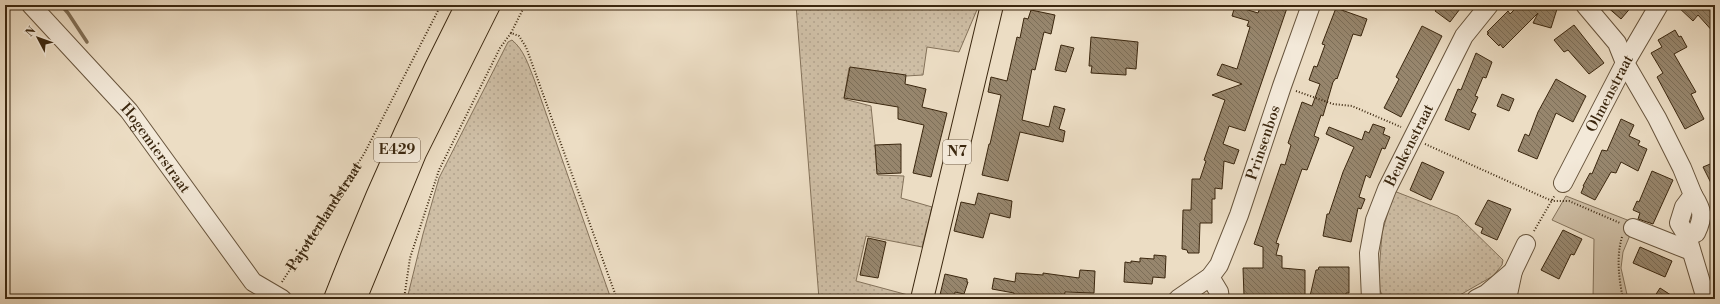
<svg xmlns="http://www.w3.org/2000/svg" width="1720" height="304" font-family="'Libre Bodoni',serif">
<defs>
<pattern id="grass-dots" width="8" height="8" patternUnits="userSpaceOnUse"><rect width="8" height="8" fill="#cebea5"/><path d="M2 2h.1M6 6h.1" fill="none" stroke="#b2a38d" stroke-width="1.8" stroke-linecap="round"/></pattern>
<pattern id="building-back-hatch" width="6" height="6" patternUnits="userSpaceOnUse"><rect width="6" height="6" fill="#97866d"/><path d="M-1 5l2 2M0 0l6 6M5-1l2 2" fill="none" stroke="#7c6e58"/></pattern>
</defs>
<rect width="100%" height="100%" fill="#ecddc4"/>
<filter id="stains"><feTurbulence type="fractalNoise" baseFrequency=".005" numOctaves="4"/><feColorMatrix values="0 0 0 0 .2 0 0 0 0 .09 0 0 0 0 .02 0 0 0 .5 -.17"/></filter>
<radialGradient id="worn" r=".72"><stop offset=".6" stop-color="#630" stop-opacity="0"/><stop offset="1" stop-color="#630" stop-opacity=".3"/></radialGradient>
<path fill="url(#grass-dots)" stroke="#84725a" d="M 796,5 L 979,5 L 959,52 L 927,47 L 923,75 L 906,76 L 849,68 L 844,99 L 871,106 L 878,175 L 904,176 L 901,198 L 932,207 L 922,247 L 866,236 L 856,281 L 908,295 L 907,299 L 819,299 Z
M 512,40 C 524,50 528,64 534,79 L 611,299 L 407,299 L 423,234 L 439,178 L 508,42 Z
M 1394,191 L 1458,216 L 1503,260 L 1502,265 L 1493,276 L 1453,299 L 1384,299 L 1378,286 L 1382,233 Z"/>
<path fill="#cebea5" stroke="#84725a" d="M 1566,196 L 1635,223 L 1623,252 L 1621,268 L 1628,299 L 1593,299 L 1594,239 L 1552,220 Z"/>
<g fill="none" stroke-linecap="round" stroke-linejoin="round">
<path stroke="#816f56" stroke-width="3.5" d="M 61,5 L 68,13 L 87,42"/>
</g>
<path fill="url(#building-back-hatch)" stroke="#3b270f" d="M 1261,5 L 1288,5 L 1245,131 L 1229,126 L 1223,144 L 1239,150 L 1234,164 L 1224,161 L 1222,189 L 1215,188 L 1215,199 L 1212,199 L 1212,223 L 1200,223 L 1199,253 L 1188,253 L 1187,250 L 1182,249 L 1183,210 L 1191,210 L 1192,179 L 1200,179 L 1206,161 L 1204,160 L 1225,100 L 1212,95 L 1242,84 L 1217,75 L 1222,64 L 1237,69 L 1250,27 L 1247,26 L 1249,21 L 1232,16 L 1235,6 L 1258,13 Z
M 1440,5 L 1463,5 L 1450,22 L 1435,11 Z
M 1526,5 L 1546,5 L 1557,9 L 1551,28 L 1533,23 L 1538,13 L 1503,48 L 1500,44 L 1499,46 L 1487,34 L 1489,33 L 1487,32 L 1508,11 L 1510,14 L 1515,9 Z
M 1605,5 L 1633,5 L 1621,19 Z
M 1676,5 L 1710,5 L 1715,10 L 1715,34 L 1698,15 L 1693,21 Z
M 1336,8 L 1367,19 L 1361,36 L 1353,34 L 1337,79 L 1336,78 L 1333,82 L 1323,116 L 1321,115 L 1314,136 L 1319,138 L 1307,170 L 1302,169 L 1276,243 L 1279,244 L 1276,255 L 1282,256 L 1282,268 L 1305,270 L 1305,296 L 1244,296 L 1243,268 L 1263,268 L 1263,247 L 1254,244 L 1281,164 L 1285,165 L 1291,145 L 1288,143 L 1302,102 L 1312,106 L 1320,84 L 1309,80 L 1314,66 L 1317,67 L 1325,45 L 1322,44 Z
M 1031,10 L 1055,15 L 1051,34 L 1044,32 L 1035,70 L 1032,69 L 1022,120 L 1049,127 L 1054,106 L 1065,109 L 1059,129 L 1065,131 L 1063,142 L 1020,132 L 1008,181 L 982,175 L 989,144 L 990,144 L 1001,95 L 988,92 L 991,77 L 1007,81 L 1017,37 L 1020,38 L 1024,18 L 1028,19 Z
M 1574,25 L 1604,63 L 1589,74 L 1568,50 L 1564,52 L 1554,40 Z
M 1422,26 L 1442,36 L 1401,117 L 1384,108 L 1399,79 L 1396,77 Z
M 1675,30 L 1679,37 L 1681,36 L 1687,47 L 1674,54 L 1696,92 L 1691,94 L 1704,119 L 1685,129 L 1657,77 L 1663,73 L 1651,53 L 1662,47 L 1658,40 Z
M 1091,37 L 1138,42 L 1136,69 L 1126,68 L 1126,75 L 1091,73 L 1092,66 L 1089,66 Z
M 1061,45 L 1074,48 L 1066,72 L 1055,70 Z
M 1476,53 L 1492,62 L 1486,78 L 1483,77 L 1475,96 L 1478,97 L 1471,112 L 1476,114 L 1469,130 L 1445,120 L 1458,89 L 1461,90 Z
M 850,67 L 906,75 L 905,84 L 926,89 L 922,107 L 947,113 L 931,177 L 913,173 L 924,125 L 898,119 L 898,107 L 844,98 Z
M 1556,79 L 1586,96 L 1573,122 L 1556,113 L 1537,159 L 1518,151 L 1525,134 L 1529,136 L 1538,112 Z
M 1502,94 L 1514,99 L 1509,111 L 1497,106 Z
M 1621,119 L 1634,125 L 1629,136 L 1640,141 L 1638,145 L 1647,149 L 1638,171 L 1621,162 L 1616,173 L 1611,172 L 1595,200 L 1581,193 L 1584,186 L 1583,186 L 1590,173 L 1592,174 L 1602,150 L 1607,151 Z
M 1373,124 L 1385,128 L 1383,134 L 1390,137 L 1385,149 L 1382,148 L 1370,178 L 1366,175 L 1359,197 L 1365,199 L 1361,209 L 1358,208 L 1351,242 L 1323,236 L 1327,214 L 1329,214 L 1343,172 L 1354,147 L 1326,134 L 1329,127 L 1362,140 L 1365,131 L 1369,133 Z
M 901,144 L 901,173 L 877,174 L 875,145 Z
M 1422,162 L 1444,172 L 1431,200 L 1410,190 Z
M 1715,162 L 1715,191 L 1703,167 Z
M 1652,171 L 1673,180 L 1653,224 L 1638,219 L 1640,213 L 1633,210 L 1637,201 L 1639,202 Z
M 978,193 L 1012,201 L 1010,218 L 990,213 L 983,238 L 954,231 L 961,202 L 975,205 Z
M 1488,200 L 1511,209 L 1497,240 L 1481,233 L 1483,228 L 1475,224 Z
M 1563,230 L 1582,239 L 1574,255 L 1571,254 L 1559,279 L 1541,270 Z
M 868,238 L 886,242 L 878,278 L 860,275 Z
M 1640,247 L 1672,261 L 1665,277 L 1633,263 Z
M 1154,255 L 1166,256 L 1165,278 L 1153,277 L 1152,284 L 1124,282 L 1125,262 L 1131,263 L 1131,261 L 1140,262 L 1140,258 L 1154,259 Z
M 1319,267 L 1349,267 L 1349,293 L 1346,293 L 1345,298 L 1310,296 L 1316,270 L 1318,270 Z
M 1080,270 L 1095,271 L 1094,293 L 1065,292 L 1064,298 L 1042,297 L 1042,299 L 1014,299 L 1014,293 L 992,289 L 994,278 L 1015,282 L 1016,273 L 1043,275 L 1043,273 L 1079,278 Z
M 945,274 L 967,279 L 967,282 L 968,282 L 964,294 L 955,292 L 954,299 L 939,299 Z
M 1660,288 L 1677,299 L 1653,299 Z"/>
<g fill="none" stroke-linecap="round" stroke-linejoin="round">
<defs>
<g id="minor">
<path id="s2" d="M 31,5 L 129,111 L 253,282 L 282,299"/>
<path d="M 1585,5 L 1617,43 L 1625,63 L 1657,118 L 1682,168 L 1693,195 L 1684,207 L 1679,223 L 1687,236 L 1706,299"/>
<path id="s3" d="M 1563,183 L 1625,63 L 1659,5"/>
<path d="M 1633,228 L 1691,251"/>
<path d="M 1687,236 L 1696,233 C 1704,216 1703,211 1693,195"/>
<path d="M 1210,277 L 1219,292 L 1220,299"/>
<path id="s4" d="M 1178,299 L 1210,277 L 1219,265 L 1239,215 L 1282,86 L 1311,5"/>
<path id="s5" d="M 1371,299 L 1369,253 L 1375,220 L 1387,189 L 1464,36 L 1489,5"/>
<path d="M 1476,299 L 1486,294 L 1513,271 L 1526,244"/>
<path d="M 1507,299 L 1513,271"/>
</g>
<path id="major" d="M 922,299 L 992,5"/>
<path id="highway" d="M 335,299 C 374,199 418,101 467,5
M 355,299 L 415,153 L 489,5"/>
</defs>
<use href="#minor" stroke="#67543c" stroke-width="20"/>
<use href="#major" stroke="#3b270f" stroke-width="24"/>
<use href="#highway" stroke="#3b270f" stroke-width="24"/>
<g stroke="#3b270f" stroke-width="2" stroke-dasharray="1 2" stroke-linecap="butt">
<path d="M 511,33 L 525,5"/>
<path d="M 1296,91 L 1333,104 L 1352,106 L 1401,127"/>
<path d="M 1425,144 L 1552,201 L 1569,201 L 1620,223"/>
<path d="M 1534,231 L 1555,195"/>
<path d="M 1622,237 C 1616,257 1619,279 1623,299"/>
<path id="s1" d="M 282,282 L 364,154 L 441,5"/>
<path d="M 404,299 L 410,258 L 439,170 L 500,48 L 511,33 L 519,36 L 526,47 L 617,299"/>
</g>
<use href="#minor" stroke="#f3e9d9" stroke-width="18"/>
<use href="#major" stroke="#ecddc4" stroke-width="22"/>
<use href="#highway" stroke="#ecddc4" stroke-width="22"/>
</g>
<g text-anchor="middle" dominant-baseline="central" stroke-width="3" stroke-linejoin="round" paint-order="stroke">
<g fill="#f3e9d9" stroke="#72614c" stroke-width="1">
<rect x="374" y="138" width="46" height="24" rx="3"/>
<rect x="943" y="140" width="28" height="24" rx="3"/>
</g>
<g font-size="14" font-weight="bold" fill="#3b270f">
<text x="397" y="150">E429</text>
<text x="957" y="152">N7</text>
</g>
<g font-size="15" fill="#3b270f" stroke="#f3e9d9">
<text stroke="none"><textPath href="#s3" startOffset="101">Olmenstraat</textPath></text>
<text stroke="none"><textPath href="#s4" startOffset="184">Prinsenbos</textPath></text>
<text stroke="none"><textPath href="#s5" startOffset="162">Beukenstraat</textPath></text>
<text stroke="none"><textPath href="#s2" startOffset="190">Hogemierstraat</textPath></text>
<text stroke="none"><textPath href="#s1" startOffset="78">Pajottenlandstraat</textPath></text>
</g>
</g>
<rect width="1720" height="304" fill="none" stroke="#ecddc4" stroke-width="20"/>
<rect x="6" y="6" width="1708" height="292" fill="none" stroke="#3b270f" stroke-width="2"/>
<rect x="10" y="10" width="1700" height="284" fill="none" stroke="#3b270f"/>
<g transform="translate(38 38) rotate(311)" stroke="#f3e9d9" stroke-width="3" paint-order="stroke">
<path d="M0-3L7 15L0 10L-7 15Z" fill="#3b270f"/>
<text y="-6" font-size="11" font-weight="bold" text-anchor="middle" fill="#3b270f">N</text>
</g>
<rect width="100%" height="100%" filter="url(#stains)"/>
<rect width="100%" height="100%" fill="url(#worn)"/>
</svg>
